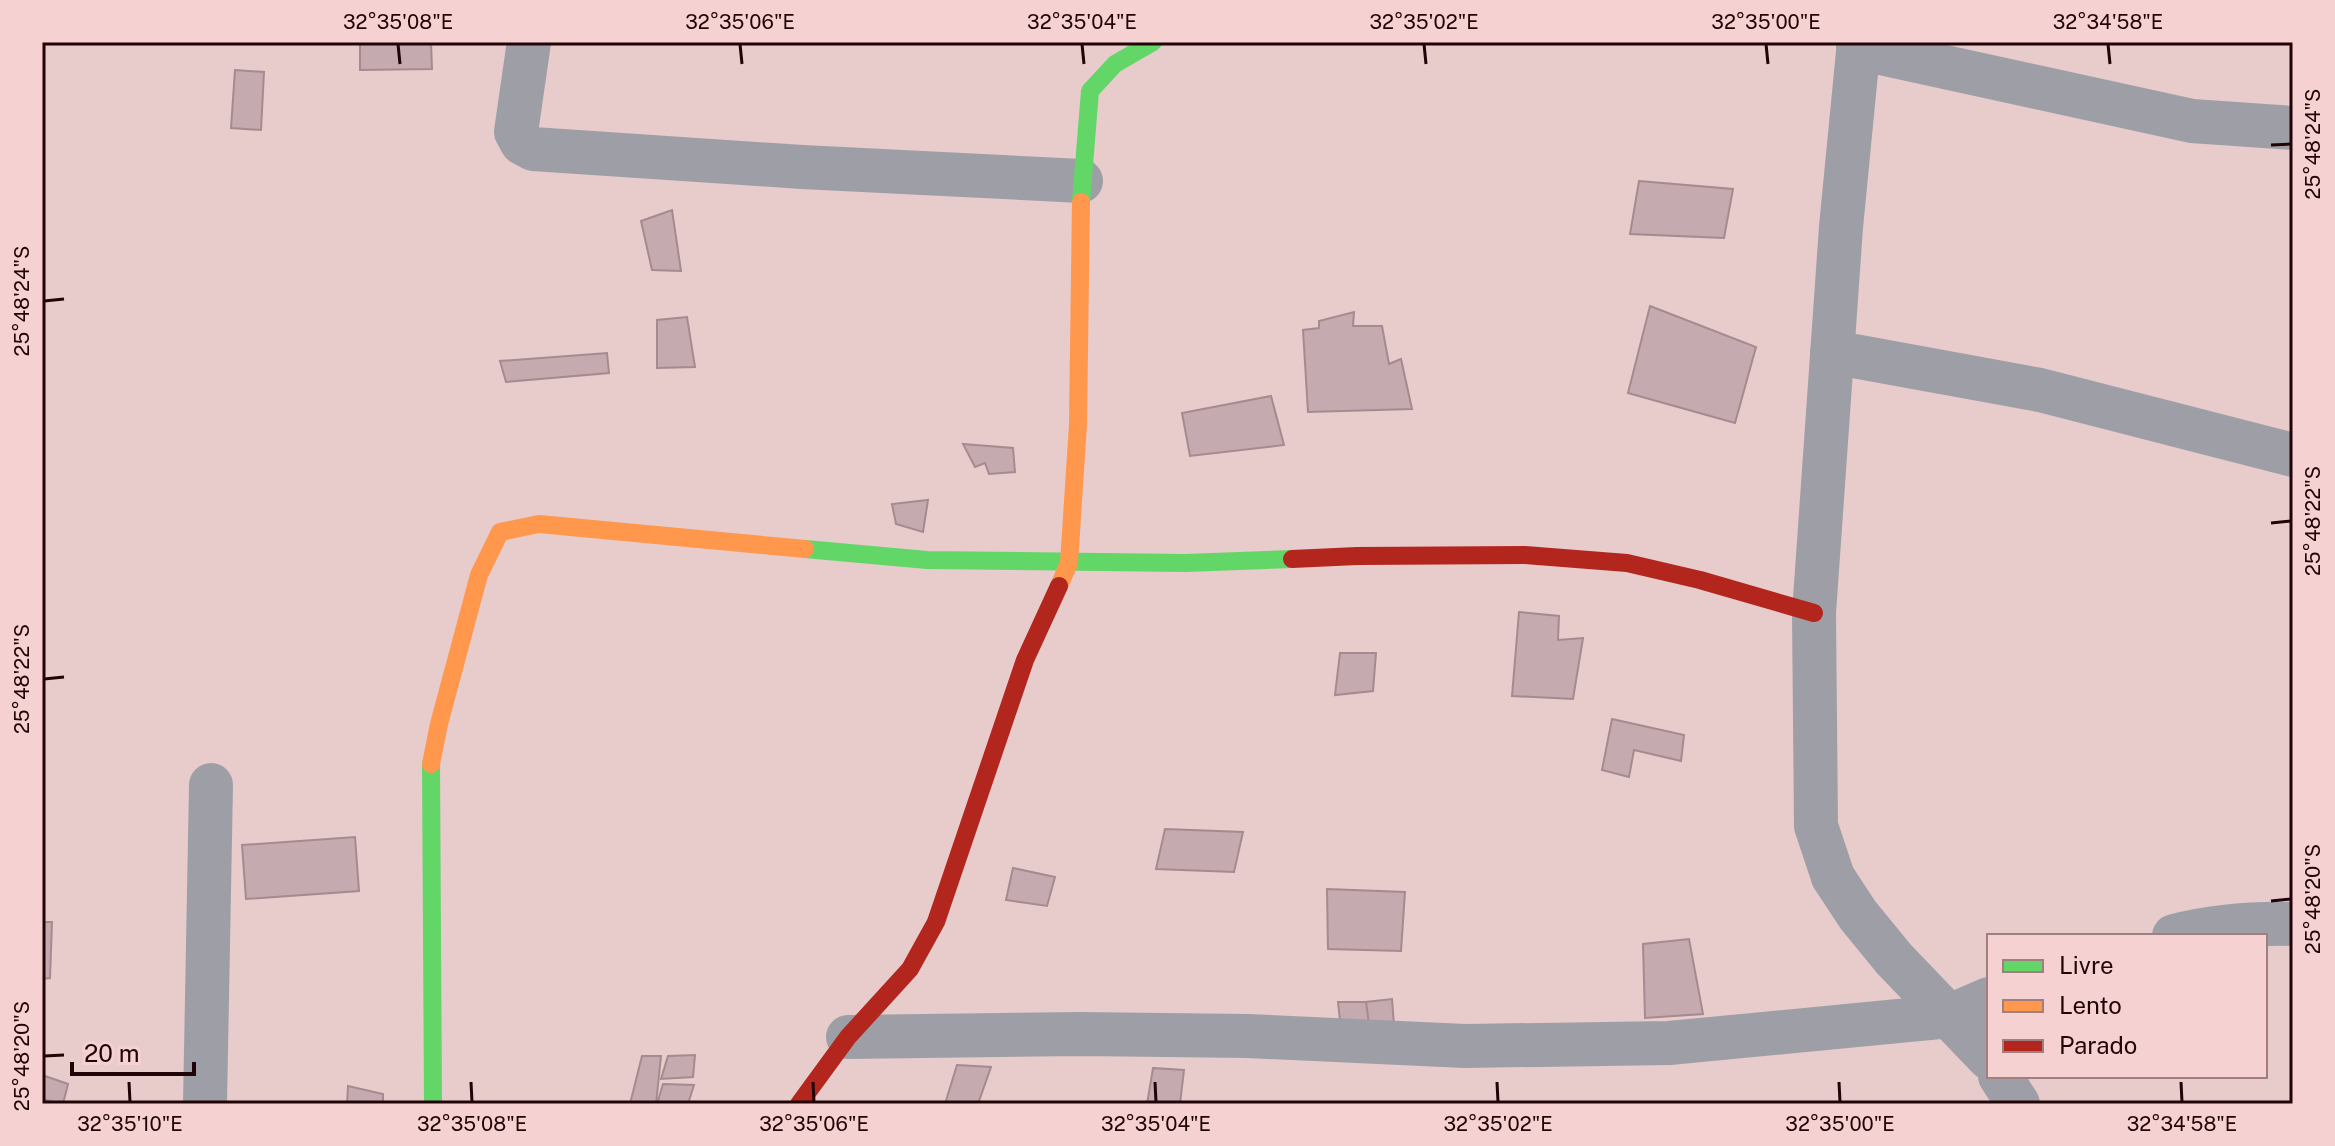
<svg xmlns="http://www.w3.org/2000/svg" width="2335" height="1146" font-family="'Public Sans',sans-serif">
<rect width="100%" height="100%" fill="#e8cbcb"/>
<path fill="#c5aaaf" stroke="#a58a90" stroke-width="2" d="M 360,42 L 431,42 L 432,69 L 360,70 Z
M 235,70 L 264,72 L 261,130 L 231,128 Z
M 1639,181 L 1733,189 L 1724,238 L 1630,234 Z
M 672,210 L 681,271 L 652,270 L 641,221 Z
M 1650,306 L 1756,347 L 1735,423 L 1628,393 Z
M 1354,312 L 1353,326 L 1382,326 L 1389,364 L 1401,359 L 1412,409 L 1308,412 L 1303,330 L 1319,328 L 1319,321 Z
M 687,317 L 695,367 L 657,368 L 657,320 Z
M 607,353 L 609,373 L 506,382 L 500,361 Z
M 1271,396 L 1284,445 L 1190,456 L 1182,413 Z
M 963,444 L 1013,448 L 1015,472 L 989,474 L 985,463 L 975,467 Z
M 928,500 L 923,532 L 896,524 L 892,504 Z
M 1519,612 L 1559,616 L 1558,640 L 1583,638 L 1573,699 L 1512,696 Z
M 1340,653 L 1376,653 L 1373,691 L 1335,695 Z
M 1612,719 L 1684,735 L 1681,761 L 1634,750 L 1629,777 L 1602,770 Z
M 1165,829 L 1243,832 L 1234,872 L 1156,869 Z
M 355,837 L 359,891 L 246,899 L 242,845 Z
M 1013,868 L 1055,877 L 1047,906 L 1006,900 Z
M 1327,889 L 1405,892 L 1401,951 L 1328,949 Z
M 42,922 L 52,922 L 50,978 L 42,979 Z
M 1689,939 L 1703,1014 L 1645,1018 L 1643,944 Z
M 1392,999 L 1394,1025 L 1369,1024 L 1366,1002 Z
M 1338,1002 L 1366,1002 L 1369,1024 L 1341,1030 Z
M 695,1055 L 693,1077 L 661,1079 L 668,1056 Z
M 642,1056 L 661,1056 L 656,1104 L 630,1104 Z
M 957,1065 L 991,1067 L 978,1104 L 945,1104 Z
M 1153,1068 L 1184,1070 L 1180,1104 L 1147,1104 Z
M 45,1076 L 68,1084 L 63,1104 L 42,1099 L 42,1083 Z
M 663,1084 L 694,1085 L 688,1104 L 657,1104 Z
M 348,1086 L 383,1094 L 383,1104 L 347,1104 Z"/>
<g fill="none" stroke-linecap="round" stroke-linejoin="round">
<path stroke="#9e9fa6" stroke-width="44" d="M 529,42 L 516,132 L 522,143 L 533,149 L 802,167 L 1081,181
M 1859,42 L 1841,227 L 1814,613 L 1816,826 L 1833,877 L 1858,915 L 1894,959 L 1989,1058
M 1858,48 L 2192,121 L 2293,128
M 1832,352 L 2040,390 L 2293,455
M 2174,936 C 2214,926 2252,923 2293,924
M 848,1037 L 1081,1034 L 1247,1036 L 1465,1046 L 1669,1043 L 1950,1016 L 1989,999
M 2000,1076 L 2018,1104
M 205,1104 L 211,785"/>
<path stroke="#63d668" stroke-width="18" d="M 1081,202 L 1090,91 L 1115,64 L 1153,42
M 805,549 L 927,560 L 1186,563 L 1292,559
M 431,764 L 433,1104"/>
<path stroke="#ff974d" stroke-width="18" d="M 1059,586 L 1069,563 L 1078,425 L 1081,202
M 431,764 L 439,724 L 479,575 L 500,532 L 539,524 L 805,549"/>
<path stroke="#b3261e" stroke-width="18" d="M 1292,559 L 1357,556 L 1525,555 L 1627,563 L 1700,580 L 1814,613
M 799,1104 L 848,1037 L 910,969 L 936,922 L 1025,660 L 1059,586"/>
</g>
<path fill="none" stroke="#210407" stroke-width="3" d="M 398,44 L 400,64M 740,44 L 742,64M 1082,44 L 1084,64M 1424,44 L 1426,64M 1766,44 L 1768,64M 2108,44 L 2110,64M 2271,145 L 2291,144M 44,301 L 64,299M 2271,523 L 2291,521M 44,679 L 64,677M 2271,901 L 2291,899M 44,1056 L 64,1055M 129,1082 L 130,1102M 471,1082 L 472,1102M 813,1082 L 814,1102M 1155,1082 L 1156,1102M 1497,1082 L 1498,1102M 1839,1082 L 1840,1102M 2181,1082 L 2182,1102"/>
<rect width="2335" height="1146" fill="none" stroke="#f6d1d1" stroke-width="88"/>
<rect x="1987" y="934" width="280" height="144" fill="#f6d1d1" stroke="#a17f80" stroke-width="2"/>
<rect x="2003" y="960" width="40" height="12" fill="#63d668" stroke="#a17f80" stroke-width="2"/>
<text x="2059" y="974" font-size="24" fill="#210407">Livre</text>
<rect x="2003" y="1000" width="40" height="12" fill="#ff974d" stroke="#a17f80" stroke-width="2"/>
<text x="2059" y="1014" font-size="24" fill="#210407">Lento</text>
<rect x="2003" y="1040" width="40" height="12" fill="#b3261e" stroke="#a17f80" stroke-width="2"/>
<text x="2059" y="1054" font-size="24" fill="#210407">Parado</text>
<path d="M72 1062v12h122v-12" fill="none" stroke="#210407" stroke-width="4"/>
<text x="84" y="1062" font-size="24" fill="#210407" stroke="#f6d1d1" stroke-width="6" paint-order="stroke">20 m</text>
<rect x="44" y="44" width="2247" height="1058" fill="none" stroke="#210407" stroke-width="3"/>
<g font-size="20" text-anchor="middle" fill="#210407">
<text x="398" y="29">32°35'08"E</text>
<text x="740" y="29">32°35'06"E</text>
<text x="1082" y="29">32°35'04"E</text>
<text x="1424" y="29">32°35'02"E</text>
<text x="1766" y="29">32°35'00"E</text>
<text x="2108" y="29">32°34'58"E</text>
<text transform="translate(2313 144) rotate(-90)" y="7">25°48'24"S</text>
<text transform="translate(22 301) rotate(-90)" y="7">25°48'24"S</text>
<text transform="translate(2313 521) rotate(-90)" y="7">25°48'22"S</text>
<text transform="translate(22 679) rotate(-90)" y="7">25°48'22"S</text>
<text transform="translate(2313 899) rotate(-90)" y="7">25°48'20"S</text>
<text transform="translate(22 1056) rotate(-90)" y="7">25°48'20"S</text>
<text x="130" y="1131">32°35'10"E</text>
<text x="472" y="1131">32°35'08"E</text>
<text x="814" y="1131">32°35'06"E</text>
<text x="1156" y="1131">32°35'04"E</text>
<text x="1498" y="1131">32°35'02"E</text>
<text x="1840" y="1131">32°35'00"E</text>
<text x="2182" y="1131">32°34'58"E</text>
</g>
</svg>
